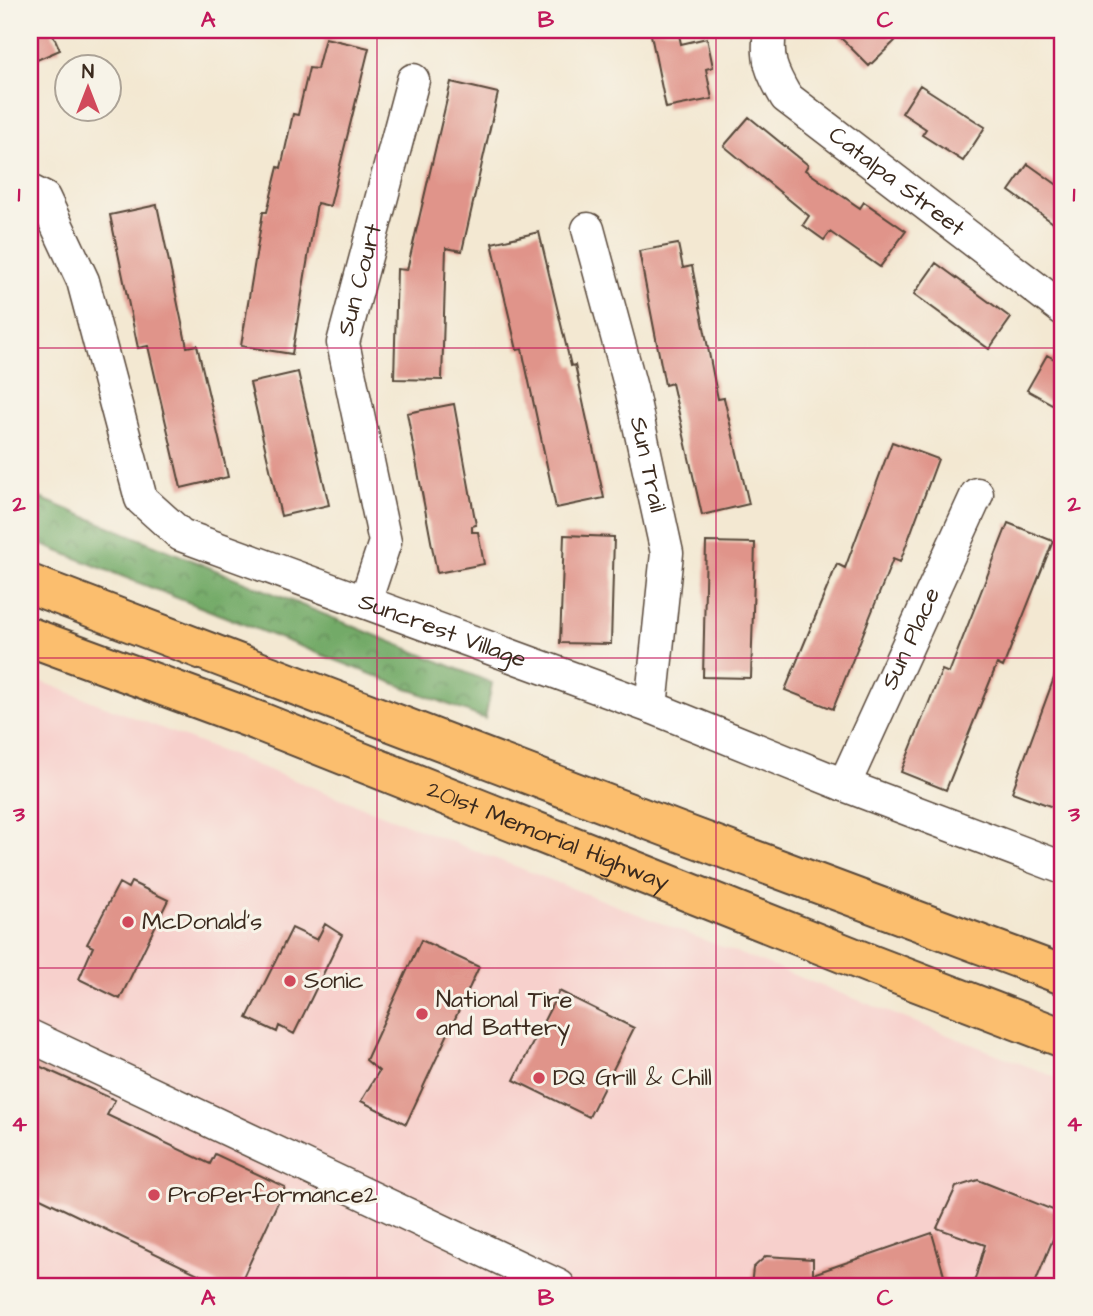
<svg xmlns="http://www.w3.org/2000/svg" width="1093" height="1316" font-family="'Architects Daughter',sans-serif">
<defs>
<pattern id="forest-crowns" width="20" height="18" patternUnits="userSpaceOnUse" patternTransform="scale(1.75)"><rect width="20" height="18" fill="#73aa68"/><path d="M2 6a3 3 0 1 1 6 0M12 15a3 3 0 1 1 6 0" fill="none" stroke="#608b55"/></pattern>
</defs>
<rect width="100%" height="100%" fill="#f7f3e8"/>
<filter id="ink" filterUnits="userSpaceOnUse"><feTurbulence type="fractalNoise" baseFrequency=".0143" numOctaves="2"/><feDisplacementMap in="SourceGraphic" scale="14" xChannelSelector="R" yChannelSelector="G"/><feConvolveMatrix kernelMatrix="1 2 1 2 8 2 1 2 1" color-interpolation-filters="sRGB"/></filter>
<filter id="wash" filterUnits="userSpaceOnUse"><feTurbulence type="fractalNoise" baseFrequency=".00686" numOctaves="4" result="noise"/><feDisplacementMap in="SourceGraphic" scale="28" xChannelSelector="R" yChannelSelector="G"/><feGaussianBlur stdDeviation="1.57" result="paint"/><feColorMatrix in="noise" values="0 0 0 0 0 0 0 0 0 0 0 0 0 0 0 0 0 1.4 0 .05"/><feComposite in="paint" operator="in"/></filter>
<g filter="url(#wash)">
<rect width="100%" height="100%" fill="#f3e8d2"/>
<path fill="#f7d0cc" d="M 30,677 L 1063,1080 L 1063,1286 L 30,1286 Z"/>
<path fill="url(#forest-crowns)" stroke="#576a43" stroke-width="2" d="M 30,494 L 492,683 L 485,719 L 30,540 Z"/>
<g id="blocks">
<path fill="#e0948a" d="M 30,30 L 51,30 L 60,50 L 30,63 Z
M 650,30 L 678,30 L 681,44 L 707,38 L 713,67 L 706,69 L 712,99 L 666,108 Z
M 833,30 L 884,30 L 895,41 L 869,66 Z
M 325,38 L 369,48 L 330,206 L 317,203 L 292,354 L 241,346 L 263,212 L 267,212 L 278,167 L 281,168 L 293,114 L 298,115 L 309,68 L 317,69 Z
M 451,82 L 498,93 L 462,251 L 446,248 L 442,380 L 394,379 L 397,269 L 407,270 Z
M 920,85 L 985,127 L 963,161 L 922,135 L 926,129 L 902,113 Z
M 749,117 L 808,165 L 805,170 L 860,208 L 864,202 L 906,231 L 880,267 L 830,232 L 824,240 L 803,225 L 809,216 L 724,146 Z
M 1028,164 L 1063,189 L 1063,230 L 1009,191 Z
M 157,205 L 187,347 L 197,345 L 228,477 L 181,488 L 148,346 L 138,348 L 110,215 Z
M 539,232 L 571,366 L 575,365 L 604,498 L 556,508 L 522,349 L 517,350 L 492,243 Z
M 678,244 L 683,268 L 692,266 L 718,399 L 724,398 L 749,504 L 702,515 L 672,383 L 665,385 L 639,251 Z
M 936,263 L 1011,318 L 989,349 L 914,294 Z
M 1047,355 L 1063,364 L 1063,410 L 1027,390 Z
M 298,372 L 329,505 L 281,516 L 250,383 Z
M 454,404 L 476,525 L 472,526 L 472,532 L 478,532 L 484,564 L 437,573 L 407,413 Z
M 892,442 L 938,459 L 900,562 L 893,559 L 833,709 L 785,690 L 837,564 L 845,568 Z
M 1008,523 L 1053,541 L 1003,667 L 997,664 L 946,790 L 901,772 L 942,670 L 949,673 Z
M 564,535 L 614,537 L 611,644 L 560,643 Z
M 706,542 L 755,543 L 751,678 L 703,677 Z
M 1061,659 L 1063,659 L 1063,796 L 1058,809 L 1012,792 Z
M 131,882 L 168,900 L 120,999 L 79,979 L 93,947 L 87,944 L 119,883 L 128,888 Z
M 325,924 L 342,935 L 294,1034 L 279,1026 L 277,1032 L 247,1018 L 292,928 L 317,940 Z
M 421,940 L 479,967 L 406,1124 L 361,1101 L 379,1071 L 366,1060 Z
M 559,991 L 634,1028 L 589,1117 L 514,1080 Z
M 30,1062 L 115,1100 L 107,1115 L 210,1164 L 215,1154 L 285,1187 L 239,1286 L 223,1286 L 30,1193 Z
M 978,1180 L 1063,1214 L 1034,1286 L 973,1286 L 985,1245 L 937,1228 L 956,1187 Z
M 932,1233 L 947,1286 L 751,1286 L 753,1268 L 766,1256 L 813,1259 L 813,1274 Z"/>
</g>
</g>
<g filter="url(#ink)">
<use href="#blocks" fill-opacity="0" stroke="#574639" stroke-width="2"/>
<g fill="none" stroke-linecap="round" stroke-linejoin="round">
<defs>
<g id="minor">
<path id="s1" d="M 770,30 C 766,60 771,71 786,97 L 1063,309"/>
<path id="s2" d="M 30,191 L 44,198 L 83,281 L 141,499 L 181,535 L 651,707 L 844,785 L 1063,868"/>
<path id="s3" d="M 588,229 L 631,388 L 667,553 L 651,707"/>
<path id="s4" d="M 365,602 L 385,542 L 343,343 L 413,80"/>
<path id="s5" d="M 844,785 L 977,494"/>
<path d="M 30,1036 C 206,1121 383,1201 559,1286"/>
</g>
<g id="major">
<path d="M 30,584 L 677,831 L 1063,975"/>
<path id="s6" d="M 30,637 L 258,721 L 870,964 L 1063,1038"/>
</g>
</defs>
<use href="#minor" stroke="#574639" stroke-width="35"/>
<use href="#major" stroke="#574639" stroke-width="42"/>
<use href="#minor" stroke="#fff" stroke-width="32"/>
<use href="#major" stroke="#fbbe6e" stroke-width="38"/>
</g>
</g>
<path fill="none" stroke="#c2185b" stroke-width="2" stroke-opacity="0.55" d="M 377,30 L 377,1286M 716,30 L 716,1286M 30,348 L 1063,348M 30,658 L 1063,658M 30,968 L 1063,968"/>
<g fill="#d1495b" stroke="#f7f3e8" stroke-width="2.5">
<circle cx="128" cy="922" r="7"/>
<circle cx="290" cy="981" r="7"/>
<circle cx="422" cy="1014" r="7"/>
<circle cx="539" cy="1078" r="7"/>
<circle cx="154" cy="1195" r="7"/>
</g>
<g text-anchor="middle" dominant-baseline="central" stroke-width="6" stroke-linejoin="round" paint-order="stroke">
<g font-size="24" fill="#3b2a1e" stroke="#f7f3e8">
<text stroke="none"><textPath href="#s1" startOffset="210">Catalpa Street</textPath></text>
<text stroke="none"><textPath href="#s4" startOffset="332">Sun Court</textPath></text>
<text stroke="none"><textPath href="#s3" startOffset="243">Sun Trail</textPath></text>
<text stroke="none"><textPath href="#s2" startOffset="665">Suncrest Village</textPath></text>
<text stroke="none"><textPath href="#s5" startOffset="161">Sun Place</textPath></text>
<text stroke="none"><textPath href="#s6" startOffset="555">201st Memorial Highway</textPath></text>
</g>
<g font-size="24" fill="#3b2a1e" stroke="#f7f3e8" text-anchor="start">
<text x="142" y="922">McDonald's</text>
<text x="304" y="981">Sonic</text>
<text x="436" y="1000">National Tire<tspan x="436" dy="28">and Battery</tspan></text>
<text x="553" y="1078">DQ Grill &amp; Chill</text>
<text x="168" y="1195">ProPerformance2</text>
</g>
</g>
<rect width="1093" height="1316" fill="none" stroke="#f7f3e8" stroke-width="77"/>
<g transform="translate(88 88)"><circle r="33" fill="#f7f3e8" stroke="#aca397" stroke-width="2"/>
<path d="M0-5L12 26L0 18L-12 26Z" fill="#d1495b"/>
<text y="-10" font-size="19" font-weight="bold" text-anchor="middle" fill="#3b2a1e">N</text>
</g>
<rect x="38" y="38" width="1016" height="1240" fill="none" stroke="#c2185b" stroke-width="2.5"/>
<g font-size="23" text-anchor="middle" font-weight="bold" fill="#c2185b">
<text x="208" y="27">A</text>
<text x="546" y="27">B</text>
<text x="885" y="27">C</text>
<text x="19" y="201">1</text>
<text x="1074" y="201">1</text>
<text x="19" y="511">2</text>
<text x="1074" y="511">2</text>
<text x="19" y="821">3</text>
<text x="1074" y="821">3</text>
<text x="19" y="1131">4</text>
<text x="1074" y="1131">4</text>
<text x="208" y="1305">A</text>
<text x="546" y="1305">B</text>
<text x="885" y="1305">C</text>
</g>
</svg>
